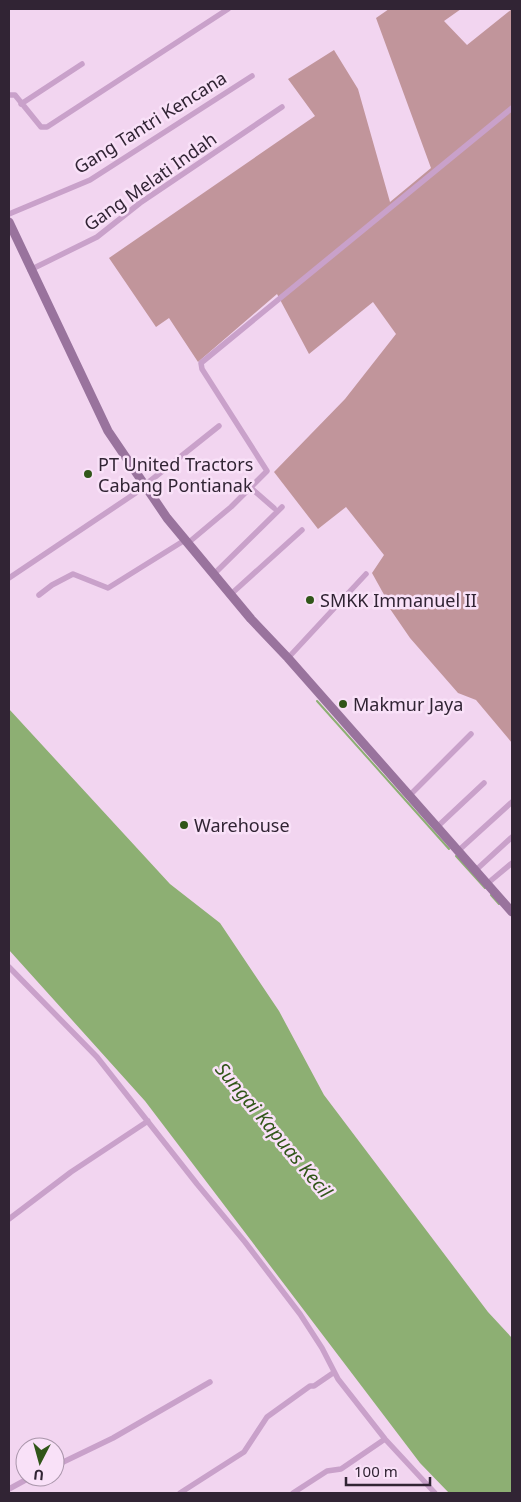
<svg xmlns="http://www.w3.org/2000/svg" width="521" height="1502" font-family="'Noto Sans',sans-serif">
<rect width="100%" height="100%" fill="#f2d5f0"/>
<path fill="#c1959b" d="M 389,9 L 461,9 L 444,21 L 467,45 L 512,9 L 512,743 L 476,700 L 458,693 L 410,638 L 386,603 L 387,600 L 372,573 L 384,555 L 346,507 L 318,529 L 274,472 L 345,399 L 396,334 L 373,302 L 309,354 L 277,294 L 198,362 L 169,318 L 156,327 L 109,258 L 315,116 L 288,79 L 334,50 L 358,89 L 390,202 L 431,168 L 376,18 Z"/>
<path fill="#8daf73" d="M 9,709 L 170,884 L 220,923 L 279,1011 L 324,1095 L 488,1312 L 512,1338 L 512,1493 L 449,1493 L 420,1463 L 145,1101 L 9,950 Z"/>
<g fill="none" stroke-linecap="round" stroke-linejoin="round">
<path stroke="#8daf73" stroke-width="2" d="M 317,701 L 449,849
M 456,856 L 485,888
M 491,895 L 499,904"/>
<path stroke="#c9a1ca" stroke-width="5.5" d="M 9,95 L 15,95 L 41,127 L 47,127 L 228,9
M 21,104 L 82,64
M 9,214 L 90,180 L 252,76
M 30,270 L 97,237 L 140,203 L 282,107
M 145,485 L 219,426
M 251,488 L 274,508
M 188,543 L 231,507 L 267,471 L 202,369 L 201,363 L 512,108
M 213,575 L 282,507
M 9,578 L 146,486
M 39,595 L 52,585 L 73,574 L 108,588 L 185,540
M 230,595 L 302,530
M 288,658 L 366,574
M 409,796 L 471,734
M 437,827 L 484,783
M 458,851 L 512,802
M 476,870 L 512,837
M 488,883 L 512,863
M 9,967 L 97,1057 L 197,1184 L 245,1242 L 300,1314 L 322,1348 L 338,1379 L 385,1439 L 435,1493
M 9,1219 L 71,1172 L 148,1121
M 55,1466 L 113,1438 L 210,1382
M 9,1489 L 31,1477
M 180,1493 L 244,1452 L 267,1417 L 310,1386 L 314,1386 L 333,1373
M 293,1493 L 327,1471 L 341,1469 L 385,1439"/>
<path stroke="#99739d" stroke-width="9" d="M 9,222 L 108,431 L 167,518 L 251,619 L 288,658 L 512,912"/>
</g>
<g fill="#315619" stroke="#f9e1f8" stroke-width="2">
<circle cx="88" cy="474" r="5"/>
<circle cx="310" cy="600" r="5"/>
<circle cx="343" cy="704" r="5"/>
<circle cx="184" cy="825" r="5"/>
</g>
<g text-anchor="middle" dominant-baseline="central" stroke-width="5" stroke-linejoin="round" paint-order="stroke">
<g font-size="18" fill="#312434" stroke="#f9e1f8">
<text transform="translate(150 122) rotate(-32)">Gang Tantri Kencana</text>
<text transform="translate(150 181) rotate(-35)">Gang Melati Indah</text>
</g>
<g font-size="18" fill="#312434" stroke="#f9e1f8" text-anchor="start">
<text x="98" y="464">PT United Tractors<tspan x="98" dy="21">Cabang Pontianak</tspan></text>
<text x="320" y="600">SMKK Immanuel II</text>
<text x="353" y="704">Makmur Jaya</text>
<text x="194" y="825">Warehouse</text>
</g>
<g font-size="19" font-style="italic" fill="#315619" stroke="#f9e1f8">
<text transform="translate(274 1130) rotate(50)">Sungai Kapuas Kecil</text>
</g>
</g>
<rect width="521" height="1502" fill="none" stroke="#312434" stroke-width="20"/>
<g transform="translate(40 1462) rotate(186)"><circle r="24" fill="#f9e1f8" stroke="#a995aa"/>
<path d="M0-4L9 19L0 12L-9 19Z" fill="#315619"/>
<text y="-8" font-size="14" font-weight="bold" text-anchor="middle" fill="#312434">U</text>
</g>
<path d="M346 1477v8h84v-8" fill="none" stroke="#312434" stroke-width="2.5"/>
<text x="354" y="1477" font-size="15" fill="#312434" stroke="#f9e1f8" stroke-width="4" paint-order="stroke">100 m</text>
</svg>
